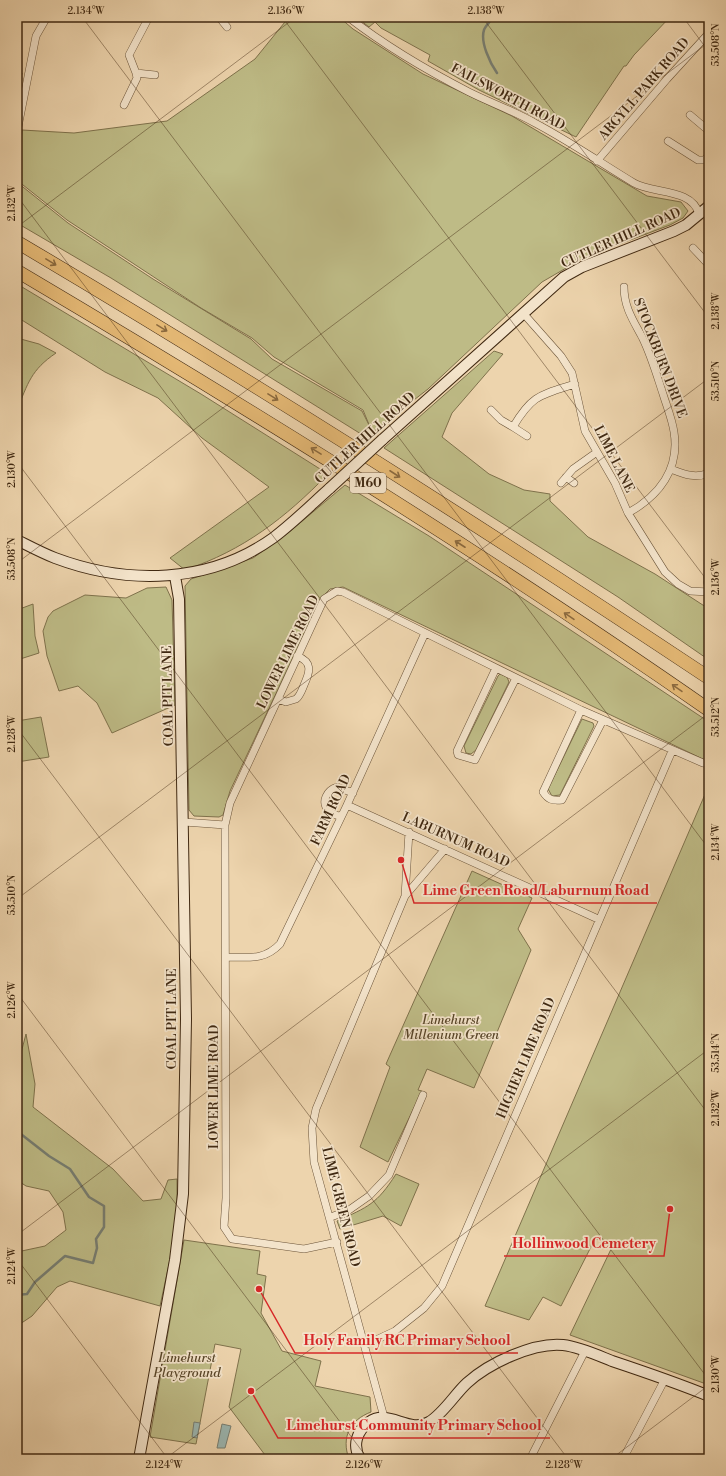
<svg xmlns="http://www.w3.org/2000/svg" width="726" height="1476" font-family="'Libre Bodoni',serif">
<rect width="100%" height="100%" fill="#edd4ad"/>
<filter id="stains"><feTurbulence type="fractalNoise" baseFrequency=".005" numOctaves="4"/><feColorMatrix values="0 0 0 0 .2 0 0 0 0 .09 0 0 0 0 .02 0 0 0 .5 -.17"/></filter>
<radialGradient id="worn" r=".72"><stop offset=".6" stop-color="#630" stop-opacity="0"/><stop offset="1" stop-color="#630" stop-opacity=".3"/></radialGradient>
<path fill="#bebb86" stroke="#7f724c" d="M 289,17 L 339,17 L 353,29 L 423,74 L 512,116 L 647,196 L 681,202 L 688,211 L 683,218 L 670,225 L 585,257 L 542,282 L 428,389 L 373,432 L 374,435 L 369,439 L 111,278 L 17,223 L 18,183 L 68,223 L 153,279 L 251,339 L 272,359 L 362,411 L 370,427 L 363,410 L 274,357 L 252,338 L 201,308 L 67,220 L 18,181 L 22,130 L 74,133 L 167,121 L 255,59 Z
M 356,17 L 670,17 L 634,55 L 626,66 L 624,66 L 576,137 L 479,90 L 428,61 L 430,55 L 381,28 L 375,22 L 369,27 Z
M 17,73 L 22,73 L 17,96 Z
M 17,284 L 201,394 L 328,474 C 285,518 244,550 185,570 L 170,558 L 269,487 L 202,438 L 158,398 L 105,372 L 17,317 Z
M 17,338 L 39,344 L 56,353 C 31,370 28,383 17,410 Z
M 494,351 L 503,354 L 452,413 L 442,437 L 489,474 L 524,490 L 550,494 L 550,501 L 588,537 L 655,574 L 709,609 L 709,660 L 618,597 L 384,448 Z
M 345,485 L 429,536 L 709,722 L 709,768 L 705,766 L 707,761 L 343,587 L 330,589 L 321,598 L 230,791 L 223,815 L 219,817 L 194,816 L 189,810 L 185,586 L 191,579 L 253,558 L 288,533 Z
M 166,587 L 172,600 L 175,705 L 112,733 L 97,703 L 78,686 L 59,691 L 47,656 L 43,631 L 48,617 L 53,611 L 85,595 L 126,598 L 147,588 Z
M 33,604 L 35,636 L 39,653 L 17,660 L 17,610 Z
M 500,674 L 507,677 L 509,682 L 476,750 L 471,754 L 466,753 L 464,746 L 498,676 Z
M 41,717 L 49,757 L 17,762 L 17,721 Z
M 582,719 L 593,723 L 594,726 L 560,795 L 552,796 L 548,789 Z
M 709,785 L 709,1385 L 570,1335 L 613,1245 L 602,1240 L 595,1239 L 561,1306 L 543,1297 L 529,1320 L 485,1306 Z
M 472,871 L 532,898 L 518,929 L 531,950 L 474,1088 L 427,1069 L 418,1090 L 422,1091 L 388,1162 L 360,1147 L 390,1067 L 386,1064 Z
M 26,1034 L 35,1084 L 33,1107 L 113,1169 L 143,1201 L 161,1199 L 168,1180 L 177,1179 L 177,1227 L 160,1306 L 70,1281 L 57,1287 L 32,1316 L 17,1326 L 17,1252 L 45,1246 L 66,1230 L 63,1212 L 49,1191 L 26,1186 L 17,1180 L 17,1055 L 21,1053 Z
M 396,1174 L 419,1184 L 401,1226 L 383,1216 L 340,1229 L 337,1221 C 368,1207 377,1204 396,1174 Z
M 184,1240 L 260,1251 L 257,1274 L 266,1276 L 261,1313 L 282,1351 L 321,1361 L 315,1386 L 370,1397 L 371,1412 C 350,1420 341,1437 349,1459 L 268,1459 L 229,1407 L 241,1349 L 215,1344 L 196,1444 L 150,1437 Z"/>
<path fill="#9bb7b2" stroke="#777e72" d="M 194,1422 L 200,1423 L 197,1438 L 192,1437 Z
M 222,1424 L 231,1426 L 225,1448 L 217,1448 Z"/>
<g fill="none" stroke-linecap="round" stroke-linejoin="round">
<path stroke="#777e72" stroke-width="2.5" d="M 493,17 C 491,21 485,26 484,30 C 480,42 490,63 497,73
M 17,1131 L 49,1156 L 70,1169 L 89,1197 L 104,1206 L 104,1227 L 96,1239 L 97,1248 L 93,1263 L 65,1256 L 35,1282 L 27,1294 L 17,1295"/>
<defs>
<path id="street" d="M 149,17 L 129,55 L 136,73 L 155,75
M 219,17 L 227,27
M 348,17 C 383,44 430,72 469,92 C 491,103 514,111 535,123 C 569,141 601,163 634,183 C 653,194 692,188 699,214
M 124,105 L 137,78 L 136,73
M 690,115 L 709,131
M 17,132 L 36,36 L 47,17
M 668,141 L 698,160 L 704,160 L 709,156
M 597,161 L 667,79 L 709,33
M 693,248 L 709,265
M 624,287 C 624,307 633,320 642,337 C 651,355 657,376 663,394 C 667,407 672,419 674,432 C 680,469 659,496 628,513
M 523,313 L 561,356 L 572,373 L 585,431 L 615,483 L 628,513 L 665,572 L 678,584 L 690,591 L 709,592
M 491,410 L 501,420 L 513,427 C 532,395 540,395 575,384
M 513,427 L 527,436
M 671,469 C 684,474 695,479 709,473
M 566,477 L 574,483
M 561,483 L 573,469 L 597,452
M 709,592 L 707,580 L 709,570
M 496,668 L 457,751 L 458,755 L 475,760 L 516,678
M 278,699 L 286,702 L 296,699 C 300,696 302,690 304,685 C 310,672 313,662 297,656
M 581,710 L 543,792 C 548,800 553,801 562,800 L 603,720
M 347,805 L 598,919
M 341,817 C 337,815 332,814 329,811 C 320,802 327,790 337,787 L 353,793
M 184,822 L 225,825
M 405,896 L 409,832
M 227,957 C 248,957 264,961 280,944 L 347,805 L 425,633
M 331,1217 L 349,1210 L 369,1196 L 389,1175 L 423,1095
M 337,1242 L 304,1249 L 232,1239 L 224,1227 L 226,1198 L 225,825 L 230,803 L 324,599 L 337,591 L 343,592 L 581,710 L 703,763
M 365,1345 L 395,1331 L 424,1308 L 442,1286 L 672,751
M 384,1417 L 314,1162 L 312,1128 L 316,1109 L 405,896 L 445,849
M 530,1459 L 585,1351
M 623,1459 L 665,1379"/>
<path id="secondary" d="M 382,440 L 564,277 L 582,267 L 674,231 L 686,225 L 709,206
M 17,540 C 29,546 42,553 55,558 C 127,585 209,584 273,538 C 293,523 311,505 330,488
M 139,1459 L 175,1260 L 183,1194 L 186,1019 L 179,599 L 175,576
M 360,1459 C 352,1445 357,1431 369,1422 C 388,1408 409,1434 429,1422 C 443,1414 455,1394 467,1383 C 489,1363 534,1342 563,1345 C 580,1347 597,1355 612,1361 C 645,1372 677,1383 709,1396"/>
<path id="highway" d="M 17,242 C 252,381 482,527 709,678
M 17,271 C 252,410 485,554 709,710"/>
</defs>
<use href="#street" stroke="#6b5439" stroke-width="8"/>
<use href="#secondary" stroke="#402912" stroke-width="12"/>
<use href="#highway" stroke="#402912" stroke-width="14"/>
<use href="#street" stroke="#f3e3ca" stroke-width="7"/>
<use href="#secondary" stroke="#f3e3ca" stroke-width="10"/>
<use href="#highway" stroke="#e6ba76" stroke-width="13"/>
<defs>
<path id="secondary-bridge" d="M 330,488 L 382,440"/>
</defs>
<use href="#secondary-bridge" stroke="#402912" stroke-width="12" stroke-linecap="butt"/>
<use href="#secondary-bridge" stroke="#f3e3ca" stroke-width="10"/>
</g>
<defs><path id="oneway-shaft" d="M-6 0H5M1.5-3L5.5 0L1.5 3" fill="none" stroke-width="1.6" stroke-linecap="round" stroke-linejoin="round"/></defs>
<g stroke="#8b6a3f">
<use href="#oneway-shaft" transform="translate(51 262) rotate(31)"/>
<use href="#oneway-shaft" transform="translate(162 328) rotate(31)"/>
<use href="#oneway-shaft" transform="translate(273 397) rotate(32)"/>
<use href="#oneway-shaft" transform="translate(316 451) rotate(-148)"/>
<use href="#oneway-shaft" transform="translate(395 474) rotate(33)"/>
<use href="#oneway-shaft" transform="translate(460 544) rotate(-147)"/>
<use href="#oneway-shaft" transform="translate(569 616) rotate(-146)"/>
<use href="#oneway-shaft" transform="translate(677 688) rotate(-145)"/>
</g>
<path fill="none" stroke="#402912" stroke-width="1" stroke-opacity="0.45" d="M 82,17 L 709,849M 282,17 L 709,583M 482,17 L 709,318M 683,17 L 709,52M 17,196 L 709,1115M 17,227 L 296,17M 17,462 L 709,1380M 17,563 L 709,42M 17,728 L 568,1459M 17,899 L 709,378M 17,993 L 368,1459M 17,1235 L 709,713M 17,1259 L 168,1459M 165,1459 L 709,1049M 611,1459 L 709,1385"/>
<g text-anchor="middle" dominant-baseline="central" stroke-width="3.5" stroke-linejoin="round" paint-order="stroke">
<rect fill="#f3e3ca" stroke="#766149" stroke-width="1" x="350" y="473" width="36" height="20" rx="3"/>
<g font-size="12" font-weight="bold" fill="#402912">
<text x="368" y="483">M60</text>
</g>
<g font-size="13" fill="#402912" stroke="#f3e3ca">
<text transform="translate(644 89) rotate(-49)">ARGYLL PARK ROAD</text>
<text transform="translate(508 97) rotate(28)">FAILSWORTH ROAD</text>
<text transform="translate(621 238) rotate(-24)">CUTLER HILL ROAD</text>
<text transform="translate(660 358) rotate(69)">STOCKBURN DRIVE</text>
<text transform="translate(365 438) rotate(-42)">CUTLER HILL ROAD</text>
<text transform="translate(614 459) rotate(63)">LIME LANE</text>
<text transform="translate(288 652) rotate(-64)">LOWER LIME ROAD</text>
<text transform="translate(168 696) rotate(-91)">COAL PIT LANE</text>
<text transform="translate(331 810) rotate(-65)">FARM ROAD</text>
<text transform="translate(456 840) rotate(24)">LABURNUM ROAD</text>
<text transform="translate(172 1019) rotate(-90)">COAL PIT LANE</text>
<text transform="translate(526 1058) rotate(-67)">HIGHER LIME ROAD</text>
<text transform="translate(214 1087) rotate(-90)">LOWER LIME ROAD</text>
<text transform="translate(341 1207) rotate(76)">LIME GREEN ROAD</text>
</g>
<g font-size="13" font-style="italic" fill="#594629" stroke="#f3e3ca">
<text x="451" y="1020">Limehurst<tspan x="451" dy="15">Millenium Green</tspan></text>
<text x="187" y="1358">Limehurst<tspan x="187" dy="15">Playground</tspan></text>
</g>
</g>
<path fill="none" stroke="#d62828" stroke-width="1.5" d="M401 860L414 903H657M670 1209L664 1256H504M259 1289L295 1353H518M251 1391L278 1438H550"/>
<g fill="#d62828" stroke="#f3e3ca" stroke-width="1.5">
<circle cx="401" cy="860" r="4"/>
<circle cx="670" cy="1209" r="4"/>
<circle cx="259" cy="1289" r="4"/>
<circle cx="251" cy="1391" r="4"/>
</g>
<g font-size="14" text-anchor="middle" font-weight="bold" fill="#d62828" stroke="#f3e3ca" stroke-width="3.5" stroke-linejoin="round" paint-order="stroke">
<text x="536" y="895">Lime Green Road/Laburnum Road</text>
<text x="584" y="1248">Hollinwood Cemetery</text>
<text x="407" y="1345">Holy Family RC Primary School</text>
<text x="414" y="1430">Limehurst Community Primary School</text>
</g>
<rect width="726" height="1476" fill="none" stroke="#edd4ad" stroke-width="44"/>
<rect x="22" y="22" width="682" height="1432" fill="none" stroke="#402912" stroke-width="1.5"/>
<g font-size="10" text-anchor="middle" fill="#402912">
<text x="86" y="14">2.134°W</text>
<text x="286" y="14">2.136°W</text>
<text x="486" y="14">2.138°W</text>
<text transform="translate(715 45) rotate(-90)" y="4">53.508°N</text>
<text transform="translate(11 203) rotate(-90)" y="4">2.132°W</text>
<text transform="translate(715 311) rotate(-90)" y="4">2.138°W</text>
<text transform="translate(715 381) rotate(-90)" y="4">53.510°N</text>
<text transform="translate(11 469) rotate(-90)" y="4">2.130°W</text>
<text transform="translate(11 559) rotate(-90)" y="4">53.508°N</text>
<text transform="translate(715 577) rotate(-90)" y="4">2.136°W</text>
<text transform="translate(715 717) rotate(-90)" y="4">53.512°N</text>
<text transform="translate(11 734) rotate(-90)" y="4">2.128°W</text>
<text transform="translate(715 842) rotate(-90)" y="4">2.134°W</text>
<text transform="translate(11 895) rotate(-90)" y="4">53.510°N</text>
<text transform="translate(11 1000) rotate(-90)" y="4">2.126°W</text>
<text transform="translate(715 1053) rotate(-90)" y="4">53.514°N</text>
<text transform="translate(715 1108) rotate(-90)" y="4">2.132°W</text>
<text transform="translate(11 1266) rotate(-90)" y="4">2.124°W</text>
<text transform="translate(715 1374) rotate(-90)" y="4">2.130°W</text>
<text x="164" y="1468">2.124°W</text>
<text x="364" y="1468">2.126°W</text>
<text x="564" y="1468">2.128°W</text>
</g>
<rect width="100%" height="100%" filter="url(#stains)"/>
<rect width="100%" height="100%" fill="url(#worn)"/>
</svg>
